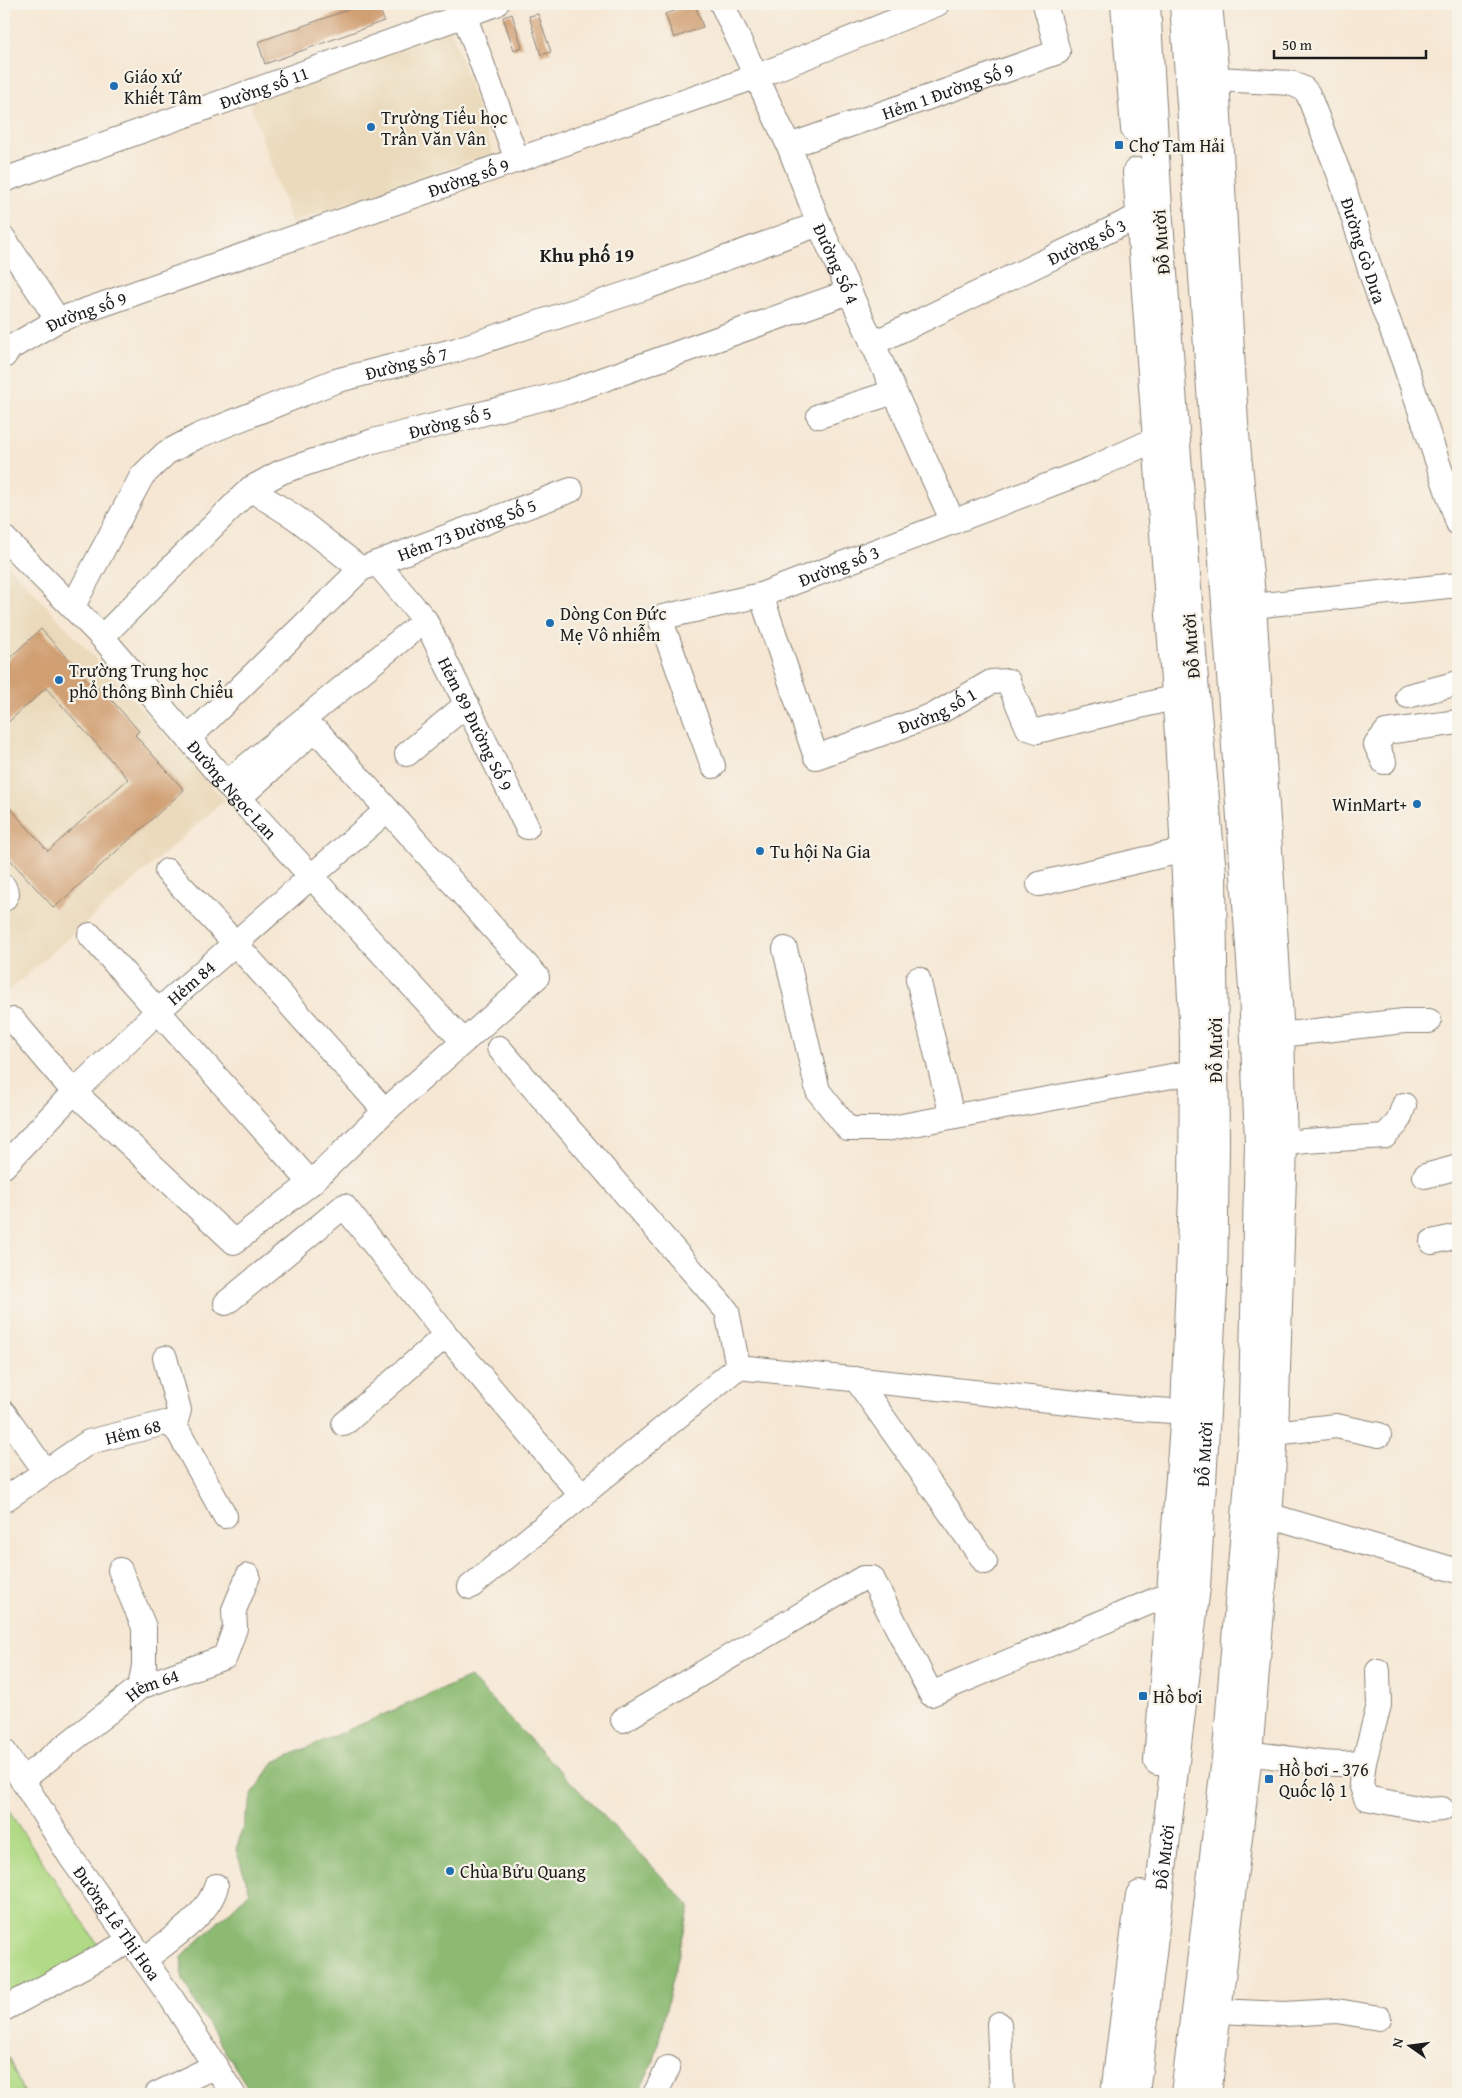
<svg xmlns="http://www.w3.org/2000/svg" width="1462" height="2098" font-family="'Gentium Book Plus',serif">
<rect width="100%" height="100%" fill="#f7f3e8"/>
<filter id="ink" filterUnits="userSpaceOnUse"><feTurbulence type="fractalNoise" baseFrequency=".02" numOctaves="2"/><feDisplacementMap in="SourceGraphic" scale="10" xChannelSelector="R" yChannelSelector="G"/><feConvolveMatrix kernelMatrix="1 2 1 2 8 2 1 2 1" color-interpolation-filters="sRGB"/></filter>
<filter id="wash" filterUnits="userSpaceOnUse"><feTurbulence type="fractalNoise" baseFrequency=".0096" numOctaves="4" result="noise"/><feDisplacementMap in="SourceGraphic" scale="20" xChannelSelector="R" yChannelSelector="G"/><feGaussianBlur stdDeviation="1.12" result="paint"/><feColorMatrix in="noise" values="0 0 0 0 0 0 0 0 0 0 0 0 0 0 0 0 0 1.4 0 .05"/><feComposite in="paint" operator="in"/></filter>
<g filter="url(#wash)">
<rect width="100%" height="100%" fill="#f6e7d4"/>
<path fill="#ead9ba" d="M 451,30 L 493,153 L 291,223 L 249,100 Z
M 4,560 L 225,800 L 4,995 Z"/>
<path fill="#b0da85" stroke="#667b50" d="M 4,1804 L 101,1949 L 4,2015 Z
M 4,2047 L 24,2094 L 4,2094 Z"/>
<path fill="#8cba72" stroke="#546b47" d="M 470,1677 L 690,1906 L 654,2061 L 637,2094 L 252,2094 L 202,2015 L 183,1980 L 181,1957 L 250,1892 L 236,1850 L 252,1795 L 274,1762 Z"/>
<g id="blocks">
<path fill="#d09f72" d="M 364,4 L 378,4 L 384,21 L 265,64 L 258,42 Z
M 695,4 L 703,27 L 674,38 L 665,14 Z
M 512,14 L 522,47 L 514,50 L 503,17 Z
M 538,14 L 551,52 L 541,55 L 529,16 Z
M 41,629 L 96,690 L 100,687 L 139,731 L 135,735 L 184,790 L 54,908 L 4,853 L 4,801 L 48,851 L 128,779 L 46,688 L 4,726 L 4,663 Z"/>
</g>
</g>
<g filter="url(#ink)">
<use href="#blocks" fill-opacity="0" stroke="#898278" stroke-width="1"/>
<g fill="none" stroke-linecap="round" stroke-linejoin="round">
<defs>
<g id="minor">
<path id="s1" d="M 722,4 L 789,146 L 819,224 L 953,522"/>
<path d="M 465,17 L 517,160"/>
<path id="s2" d="M 1198,78 L 1291,83 L 1304,89 L 1308,94 L 1340,176 L 1379,297 L 1403,359 L 1458,523"/>
<path id="s3" d="M 789,146 L 1058,52 L 1045,4"/>
<path id="s4" d="M 4,180 L 496,4"/>
<path d="M 4,239 L 58,320"/>
<path id="s5" d="M 872,344 L 1139,216"/>
<path id="s6" d="M 4,356 L 10,348 L 58,320 L 758,76 L 937,4"/>
<path d="M 819,416 L 894,392"/>
<path d="M 250,489 L 296,518 L 361,569"/>
<path id="s7" d="M 4,538 L 102,637 L 239,798 L 463,1041"/>
<path id="s8" d="M 377,563 L 425,620 L 527,827"/>
<path id="s9" d="M 761,595 L 816,757 L 936,714 L 991,682 L 1008,681 L 1028,728 L 1037,731 L 1193,693"/>
<path id="s10" d="M 73,606 L 142,476 L 166,453 L 198,436 L 335,381 L 456,350 L 647,287 L 819,224"/>
<path d="M 1252,606 L 1458,585"/>
<path id="s11" d="M 102,637 L 250,489 L 281,472 L 373,441 L 568,392 L 849,292"/>
<path d="M 1408,696 L 1458,683"/>
<path id="s12" d="M 189,738 L 361,569 L 571,490"/>
<path d="M 407,754 L 467,704"/>
<path d="M 1384,762 L 1376,745 L 1386,732 L 1458,722"/>
<path id="s13" d="M 713,766 L 661,621 L 663,617 L 761,595 L 1091,469 L 1156,439"/>
<path d="M 226,783 L 425,620"/>
<path d="M 167,871 L 235,943 L 385,1111"/>
<path d="M 1039,884 L 1185,850"/>
<path d="M 4,887 L 7,894 L 4,899"/>
<path d="M 90,935 L 311,1183"/>
<path d="M 785,949 L 818,1091 L 848,1129 L 886,1129 L 1193,1072"/>
<path d="M 918,979 L 952,1116"/>
<path d="M 13,1020 L 74,1092 L 234,1242 L 311,1183 L 385,1111 L 537,977 L 319,733 L 312,732 L 239,798"/>
<path d="M 1280,1035 L 1404,1021 L 1429,1021"/>
<path d="M 499,1048 L 727,1311 L 738,1367"/>
<path d="M 1283,1144 L 1306,1141 L 1385,1136 L 1398,1122 L 1404,1105"/>
<path id="s14" d="M 4,1166 L 74,1092 L 157,1012 L 387,810"/>
<path d="M 1425,1176 L 1458,1167"/>
<path d="M 1432,1242 L 1458,1236"/>
<path d="M 226,1303 L 344,1206 L 446,1335 L 582,1496"/>
<path d="M 165,1358 L 179,1410 L 174,1427"/>
<path d="M 856,1379 L 985,1562"/>
<path d="M 4,1413 L 45,1471"/>
<path d="M 344,1424 L 446,1335"/>
<path d="M 1274,1433 L 1336,1426 L 1379,1435"/>
<path id="s15" d="M 4,1500 L 89,1442 L 165,1423 L 174,1427 L 179,1433 L 225,1516"/>
<path d="M 1268,1515 L 1458,1571"/>
<path d="M 120,1570 L 144,1627 L 144,1666 L 140,1687"/>
<path d="M 470,1587 L 738,1367 L 1125,1408 L 1204,1413"/>
<path d="M 623,1720 L 863,1578 L 872,1578 L 874,1582 L 931,1694 L 1172,1593"/>
<path id="s16" d="M 4,1751 L 72,1859 L 172,1999 L 233,2094"/>
<path d="M 1248,1754 C 1285,1755 1329,1769 1364,1762 L 1379,1705 L 1378,1671"/>
<path d="M 1364,1762 L 1361,1784 L 1366,1798 L 1428,1810 L 1442,1809"/>
<path id="s17" d="M 22,1780 L 140,1687 L 225,1657 L 235,1628 L 234,1610 L 248,1576"/>
<path d="M 144,1960 C 167,1941 209,1916 216,1886"/>
<path d="M 4,2009 L 130,1941"/>
<path d="M 1218,2011 L 1284,2014 L 1337,2011 L 1379,2018"/>
<path d="M 999,2024 L 1002,2094"/>
<path d="M 157,2094 L 215,2066"/>
<path d="M 655,2094 L 668,2068"/>
</g>
<g id="highway">
<path d="M 1125,4 L 1135,129"/>
<path d="M 1184,4 L 1253,989 L 1259,1143 L 1252,1444 L 1227,1750 L 1185,2094"/>
<path d="M 1137,172 L 1179,734 L 1194,1039 L 1193,1195 L 1185,1412 L 1158,1761"/>
<path d="M 1115,2094 L 1140,1895"/>
<path id="s18" d="M 1135,2094 L 1196,1587 L 1213,1289 L 1215,1143 L 1212,873 L 1195,693 L 1158,208 L 1146,4"/>
<path d="M 1207,2094 L 1248,1754 L 1268,1515 L 1274,1433 L 1283,1144 L 1280,1035 L 1252,606 L 1234,424 L 1215,79 L 1208,4"/>
</g>
</defs>
<use href="#minor" stroke="#898278" stroke-width="26"/>
<use href="#highway" stroke="#898278" stroke-width="30"/>
<use href="#minor" stroke="#fff" stroke-width="24"/>
<use href="#highway" stroke="#fff" stroke-width="28"/>
</g>
</g>
<g fill="#1f6fb2" stroke="#f7f3e8" stroke-width="2">
<circle cx="114" cy="86" r="5"/>
<circle cx="371" cy="127" r="5"/>
<rect x="1114" y="140" width="10" height="10" rx="2.5"/>
<circle cx="550" cy="623" r="5"/>
<circle cx="59" cy="680" r="5"/>
<circle cx="1417" cy="804" r="5"/>
<circle cx="760" cy="851" r="5"/>
<rect x="1138" y="1691" width="10" height="10" rx="2.5"/>
<rect x="1264" y="1774" width="10" height="10" rx="2.5"/>
<circle cx="450" cy="1871" r="5"/>
</g>
<g text-anchor="middle" dominant-baseline="central" stroke-width="4.5" stroke-linejoin="round" paint-order="stroke">
<g font-size="18" fill="#1c1c1c" stroke="#f7f3e8" text-anchor="start">
<text x="124" y="76">Giáo xứ<tspan x="124" dy="21">Khiết Tâm</tspan></text>
<text x="381" y="117">Trường Tiểu học<tspan x="381" dy="21">Trần Văn Vân</tspan></text>
<text x="1129" y="145">Chợ Tam Hải</text>
<text x="560" y="613">Dòng Con Đức<tspan x="560" dy="21">Mẹ Vô nhiễm</tspan></text>
<text x="69" y="670">Trường Trung học<tspan x="69" dy="21">phổ thông Bình Chiểu</tspan></text>
<text x="1407" y="804" text-anchor="end">WinMart+</text>
<text x="770" y="851">Tu hội Na Gia</text>
<text x="1153" y="1696">Hồ bơi</text>
<text x="1279" y="1769">Hồ bơi - 376<tspan x="1279" dy="21">Quốc lộ 1</tspan></text>
<text x="460" y="1871">Chùa Bửu Quang</text>
</g>
<g font-size="18" fill="#1c1c1c" stroke="#f7f3e8">
<text stroke="none"><textPath href="#s4" startOffset="276">Đường số 11</textPath></text>
<text stroke="none"><textPath href="#s3" startOffset="168">Hẻm 1 Đường Số 9</textPath></text>
<text stroke="none"><textPath href="#s6" startOffset="500">Đường số 9</textPath></text>
<text stroke="none"><textPath href="#s5" startOffset="238">Đường số 3</textPath></text>
<text transform="translate(1161 242) rotate(-94)">Đỗ Mười</text>
<text stroke="none"><textPath href="#s2" startOffset="280">Đường Gò Dưa</textPath></text>
<text stroke="none"><textPath href="#s1" startOffset="284">Đường Số 4</textPath></text>
<text stroke="none"><textPath href="#s6" startOffset="95">Đường số 9</textPath></text>
<text stroke="none"><textPath href="#s10" startOffset="438">Đường số 7</textPath></text>
<text stroke="none"><textPath href="#s11" startOffset="421">Đường số 5</textPath></text>
<text stroke="none"><textPath href="#s12" startOffset="354">Hẻm 73 Đường Số 5</textPath></text>
<text stroke="none"><textPath href="#s13" startOffset="342">Đường số 3</textPath></text>
<text transform="translate(1191 646) rotate(-94)">Đỗ Mười</text>
<text stroke="none"><textPath href="#s9" startOffset="301">Đường số 1</textPath></text>
<text stroke="none"><textPath href="#s8" startOffset="190">Hẻm 89 Đường Số 9</textPath></text>
<text stroke="none"><textPath href="#s7" startOffset="340">Đường Ngọc Lan</textPath></text>
<text stroke="none"><textPath href="#s14" startOffset="262">Hẻm 84</textPath></text>
<text transform="translate(1215 1050) rotate(-90)">Đỗ Mười</text>
<text stroke="none"><textPath href="#s15" startOffset="148">Hẻm 68</textPath></text>
<text stroke="none"><textPath href="#s18" startOffset="644">Đỗ Mười</textPath></text>
<text stroke="none"><textPath href="#s17" startOffset="162">Hẻm 64</textPath></text>
<text stroke="none"><textPath href="#s18" startOffset="239">Đỗ Mười</textPath></text>
<text stroke="none"><textPath href="#s16" startOffset="206">Đường Lê Thị Hoa</textPath></text>
</g>
<g font-size="19" font-weight="bold" fill="#1c1c1c" stroke="#f7f3e8">
<text x="587" y="255">Khu phố 19</text>
</g>
</g>
<rect width="1462" height="2098" fill="none" stroke="#f7f3e8" stroke-width="20"/>
<g transform="translate(1410 2046) rotate(284)" stroke="#f7f3e8" stroke-width="4" paint-order="stroke">
<path d="M0-4L9 19L0 12L-9 19Z" fill="#1c1c1c"/>
<text y="-8" font-size="14" font-weight="bold" text-anchor="middle" fill="#1c1c1c">N</text>
</g>
<path d="M1274 50v8h152v-8" fill="none" stroke="#1c1c1c" stroke-width="2.5"/>
<text x="1282" y="50" font-size="15" fill="#1c1c1c" stroke="#f7f3e8" stroke-width="4" paint-order="stroke">50 m</text>
</svg>
